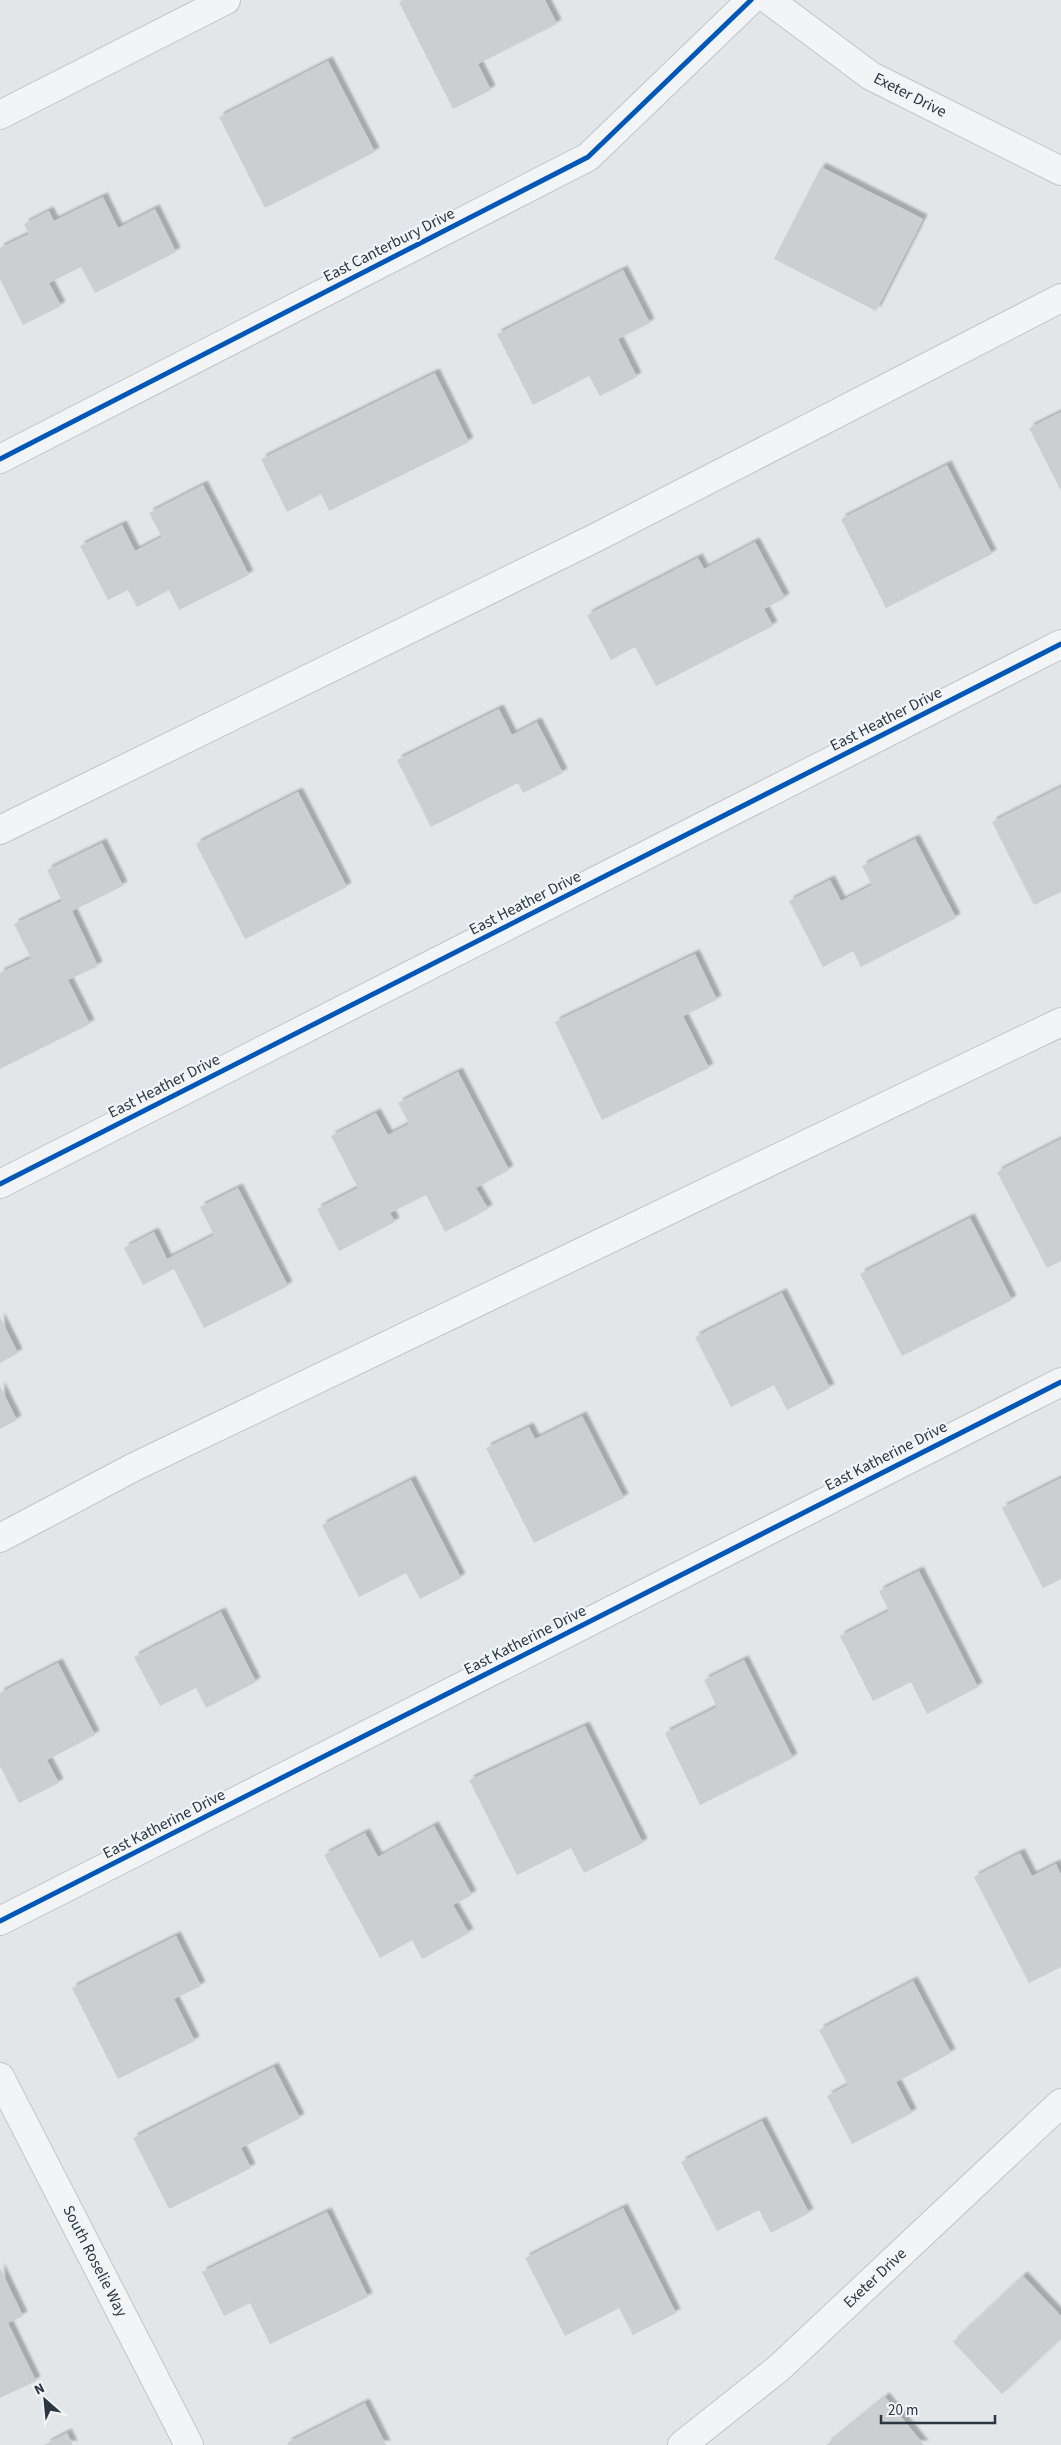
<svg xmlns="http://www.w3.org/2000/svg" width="1061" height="2445" font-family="'Source Sans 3',sans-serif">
<defs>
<filter id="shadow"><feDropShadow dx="4.5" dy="-4.5" stdDeviation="1" flood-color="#0004"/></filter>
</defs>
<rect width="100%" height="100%" fill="#e3e6e8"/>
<path fill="#ccced0" filter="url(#shadow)" d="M 403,0 L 545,0 L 557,24 L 478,64 L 491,90 L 453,109 L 399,2 Z
M 328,61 L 375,152 L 265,208 L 219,117 Z
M 821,167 L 923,219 L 876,311 L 774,259 Z
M 103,197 L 118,228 L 155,209 L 176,252 L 95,293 L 81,267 L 49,283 L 61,306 L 23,325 L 0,279 L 0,248 L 29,234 L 24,224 L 49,211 L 54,221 Z
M 623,270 L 650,323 L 618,339 L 637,377 L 600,396 L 589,376 L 533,405 L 497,334 Z
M 435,373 L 469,442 L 329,511 L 321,494 L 287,512 L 261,459 Z
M 1061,412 L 1061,491 L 1029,428 Z
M 947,465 L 992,554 L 886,608 L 841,519 Z
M 203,485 L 249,575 L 179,610 L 169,590 L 137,607 L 128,590 L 108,600 L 80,546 L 122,525 L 135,551 L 162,537 L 149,513 Z
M 755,542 L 785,598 L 764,609 L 773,626 L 656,686 L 635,647 L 611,660 L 587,615 L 698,558 L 704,569 Z
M 499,709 L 512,735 L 537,722 L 563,773 L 523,793 L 518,783 L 431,827 L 397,760 Z
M 1061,787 L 1061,892 L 1034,905 L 992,822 Z
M 298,792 L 347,887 L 245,939 L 196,844 Z
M 915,839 L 956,918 L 861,967 L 853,951 L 823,967 L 789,901 L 830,880 L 841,901 L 872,885 L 862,866 Z
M 102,843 L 123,886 L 72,911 L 98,966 L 68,980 L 90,1024 L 0,1069 L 0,973 L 31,958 L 14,924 L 62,901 L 47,870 Z
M 695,954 L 717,1000 L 683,1016 L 709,1068 L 602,1120 L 555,1022 Z
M 458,1072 L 509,1170 L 476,1188 L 488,1209 L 445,1232 L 426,1195 L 390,1213 L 395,1222 L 339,1251 L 317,1209 L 358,1188 L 331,1136 L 376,1113 L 388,1135 L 409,1124 L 398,1103 Z
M 1061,1139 L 1061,1261 L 1047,1268 L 997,1172 Z
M 238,1188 L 288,1286 L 204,1328 L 174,1269 L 143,1285 L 124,1248 L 154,1232 L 167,1259 L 214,1235 L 200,1207 Z
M 970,1218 L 1012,1300 L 902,1356 L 860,1274 Z
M 782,1293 L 830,1388 L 787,1410 L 774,1385 L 731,1407 L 695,1337 Z
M 0,1317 L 18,1353 L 0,1363 Z
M 0,1386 L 17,1420 L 0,1429 Z
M 582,1416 L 624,1498 L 534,1543 L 486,1448 L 529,1427 L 535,1439 Z
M 1061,1478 L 1061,1579 L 1043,1588 L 1002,1508 Z
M 411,1480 L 461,1578 L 420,1599 L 406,1573 L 359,1597 L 322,1525 Z
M 919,1571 L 978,1687 L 927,1714 L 911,1682 L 873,1701 L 840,1636 L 889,1611 L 879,1591 Z
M 221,1612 L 256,1682 L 206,1708 L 196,1688 L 160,1706 L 134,1657 Z
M 744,1660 L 793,1758 L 700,1805 L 665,1733 L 717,1707 L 704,1680 Z
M 58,1663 L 95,1735 L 47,1760 L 59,1783 L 19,1803 L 0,1766 L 0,1693 Z
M 585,1726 L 643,1843 L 584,1873 L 571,1848 L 517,1875 L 469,1780 Z
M 434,1826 L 472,1895 L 453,1905 L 469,1933 L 422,1959 L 412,1940 L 380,1958 L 324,1855 L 365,1833 L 378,1857 Z
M 1020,1853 L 1032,1876 L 1056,1864 L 1061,1875 L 1061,1967 L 1029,1983 L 974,1877 Z
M 176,1936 L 201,1986 L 174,1999 L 195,2041 L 118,2079 L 72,1988 Z
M 913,1981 L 951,2053 L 896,2082 L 912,2113 L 852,2144 L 827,2096 L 848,2085 L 819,2030 Z
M 274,2067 L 300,2118 L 241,2148 L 251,2168 L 169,2209 L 133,2138 Z
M 762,2121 L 809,2213 L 771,2233 L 759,2210 L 717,2231 L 681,2162 Z
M 623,2208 L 676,2313 L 633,2335 L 619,2308 L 565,2336 L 525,2258 Z
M 327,2212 L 368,2297 L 270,2344 L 250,2303 L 224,2316 L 202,2272 Z
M 0,2268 L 23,2316 L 8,2323 L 36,2381 L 0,2398 Z
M 1023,2276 L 1061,2316 L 1061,2338 L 1002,2394 L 953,2342 Z
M 885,2397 L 924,2445 L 826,2445 Z
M 365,2403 L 386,2445 L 288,2445 L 287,2443 Z
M 67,2433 L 73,2445 L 44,2445 Z"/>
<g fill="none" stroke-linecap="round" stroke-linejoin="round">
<defs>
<path id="minor" d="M 769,0 L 871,76 L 1061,171
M 0,115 L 226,0
M 0,459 L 588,157 L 751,0
M 0,830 L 597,537 L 1061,298
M 0,1184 L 1061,644
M 0,1538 L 134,1467 L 1061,1022
M 0,1921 L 1061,1382
M 0,2077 L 189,2445
M 682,2445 L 779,2368 L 1061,2103"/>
</defs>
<use href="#minor" stroke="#c1c4c6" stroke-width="30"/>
<use href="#minor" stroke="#f2f4f5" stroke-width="28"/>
<defs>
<path id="cycleway" d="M 0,459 L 588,157 L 751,0
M 0,1184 L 1061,644
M 0,1921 L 1061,1382"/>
</defs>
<use href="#cycleway" stroke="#f1f5f7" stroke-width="8"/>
<use href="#cycleway" stroke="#0057b8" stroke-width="5"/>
</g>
<g text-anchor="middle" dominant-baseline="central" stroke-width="4.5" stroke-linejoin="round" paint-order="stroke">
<g font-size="16" fill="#2a3641" stroke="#f1f5f7">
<text transform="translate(910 95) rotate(27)">Exeter Drive</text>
<text transform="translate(389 245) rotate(-27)">East Canterbury Drive</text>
<text transform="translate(886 719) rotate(-27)">East Heather Drive</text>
<text transform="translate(525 903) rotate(-27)">East Heather Drive</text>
<text transform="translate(164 1086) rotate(-27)">East Heather Drive</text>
<text transform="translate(886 1456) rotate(-27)">East Katherine Drive</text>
<text transform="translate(525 1640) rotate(-27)">East Katherine Drive</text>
<text transform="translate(164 1824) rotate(-27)">East Katherine Drive</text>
<text transform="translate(95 2261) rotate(63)">South Roselie Way</text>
<text transform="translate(875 2278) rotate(-43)">Exeter Drive</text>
</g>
</g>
<g transform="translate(45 2400) rotate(333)" stroke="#f1f5f7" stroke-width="4" paint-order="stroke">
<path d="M0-4L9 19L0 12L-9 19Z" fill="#2a3641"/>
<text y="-8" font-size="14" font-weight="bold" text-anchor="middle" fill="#2a3641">N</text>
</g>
<path d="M881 2415v8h114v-8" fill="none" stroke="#2a3641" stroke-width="2.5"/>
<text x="888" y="2415" font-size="15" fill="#2a3641" stroke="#f1f5f7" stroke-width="4" paint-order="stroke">20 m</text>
</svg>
